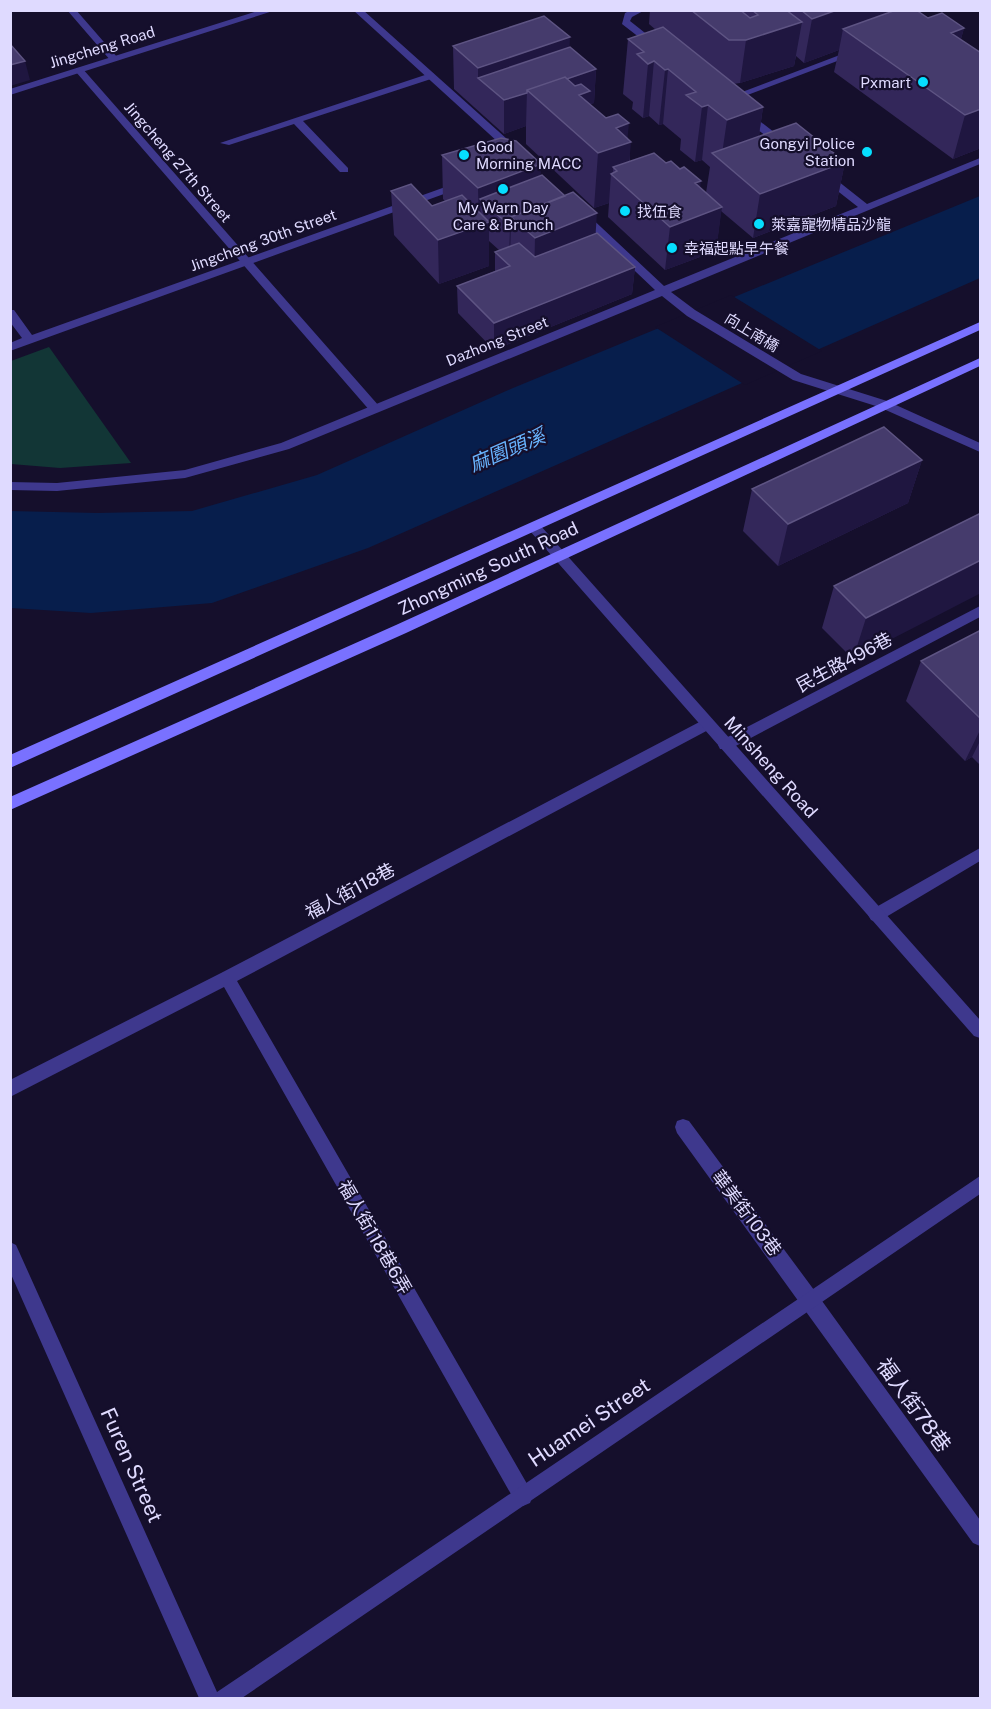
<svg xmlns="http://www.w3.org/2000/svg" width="991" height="1709" font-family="'Public Sans','Noto Sans TC',sans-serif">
<rect width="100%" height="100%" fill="#150f2c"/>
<path fill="#123636" d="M 49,347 L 131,463 L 60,468 L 11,464 L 11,361 Z"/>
<path fill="#071e4c" d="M 980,196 L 980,278 L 368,548 L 212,603 L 91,613 L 11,608 L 10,511 L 97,513 L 192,511 L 317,475 L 513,388 Z"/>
<path fill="#150f2c" d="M 731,295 L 822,351 L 745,385 L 655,327 Z"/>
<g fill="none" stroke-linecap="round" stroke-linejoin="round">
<path fill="#3e388d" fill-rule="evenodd" d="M 67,10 L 76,10 L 117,57 L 117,61 L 111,61 Z
M 76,68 L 82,68 L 379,406 L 379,412 L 371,412 L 76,72 Z
M 431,73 L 434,74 L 434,78 L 303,121 L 348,168 L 348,172 L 340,172 L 294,124 L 229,145 L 220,143 Z
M 980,606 L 980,617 L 730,749 L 720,749 L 718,745 L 720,741 Z
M 707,718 L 712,720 L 714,724 L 712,728 L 237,981 L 530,1489 L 533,1496 L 530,1503 L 523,1506 L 516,1503 L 224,987 L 10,1097 L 10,1080 L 221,973 Z
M 980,848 L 980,861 L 881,920 L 876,922 L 871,920 L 868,915 L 871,910 Z
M 683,1119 L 689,1121 L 817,1294 L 980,1520 L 980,1546 L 973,1543 L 677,1133 L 675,1127 L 677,1121 Z"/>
<path fill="#3e388d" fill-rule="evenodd" d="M 261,10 L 276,10 L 10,95 L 10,89 Z
M 353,10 L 363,10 L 518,149 L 518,153 L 510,153 Z
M 631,10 L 645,10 L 632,17 L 630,21 L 659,44 L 659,48 L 653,48 L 622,24 L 625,13 Z
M 853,50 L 861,52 L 729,102 L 721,100 Z
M 740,112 L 748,112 L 788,143 L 788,147 L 780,147 L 740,116 Z
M 980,158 L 980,164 L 671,292 L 695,310 L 801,374 L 887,401 L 980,443 L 980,452 L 879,407 L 793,380 L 687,316 L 662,296 L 289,449 L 185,478 L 57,491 L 10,490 L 10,482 L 57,483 L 185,470 L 281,443 L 655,290 L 578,217 L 578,213 L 586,213 L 664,286 L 858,207 L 821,178 L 821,174 L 829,174 L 867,204 Z
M 462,181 L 467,184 L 466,186 L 10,351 L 10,343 L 22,338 L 10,322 L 10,310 L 14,310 L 32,335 Z
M 535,523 L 540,525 L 980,1020 L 980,1038 L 974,1036 L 530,531 L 529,528 Z
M 980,1176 L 980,1194 L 242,1698 L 199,1698 L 10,1272 L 10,1242 L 16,1245 L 217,1692 Z"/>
<path fill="#7971ff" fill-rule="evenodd" d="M 980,322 L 980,330 L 10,768 L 10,755 Z
M 980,358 L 980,366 L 406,633 L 10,810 L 10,797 L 396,625 Z"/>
</g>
<path fill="#33275a" d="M 650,10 L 887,10 L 886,14 L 928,18 L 964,28 L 961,39 L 981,148 L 953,159 L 834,72 L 839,50 L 804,63 L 796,56 L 794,66 L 740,83 L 733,84 L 763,107 L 759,136 L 845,162 L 836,206 L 753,238 L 721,211 L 716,251 L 665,270 L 608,217 L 609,203 L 594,208 L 526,144 L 526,126 L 504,134 L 454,89 L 453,46 L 570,47 L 596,69 L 594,103 L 590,104 L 628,138 L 630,162 L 666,163 L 706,193 L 710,167 L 702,160 L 695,162 L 680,150 L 681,139 L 663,124 L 659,125 L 649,116 L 643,118 L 632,109 L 633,102 L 623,94 L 628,39 L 656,30 L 649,24 Z
M 442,155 L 541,176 L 596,233 L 635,267 L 632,294 L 494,350 L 458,313 L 457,286 L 495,271 L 495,252 L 499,250 L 489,241 L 489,266 L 439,284 L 394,235 L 391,191 L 432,206 L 445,201 L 443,199 Z
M 922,460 L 908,503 L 778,566 L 743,531 L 752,489 Z
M 981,513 L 853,659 L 822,628 L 834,586 Z
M 981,630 L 981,766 L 972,757 L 965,761 L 906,701 L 921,661 Z"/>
<path fill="#1f1640" d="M 837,10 L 887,10 L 882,35 L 843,29 L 839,50 L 804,63 L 812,19 Z
M 802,22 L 794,66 L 740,83 L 746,40 Z
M 964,28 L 952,71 L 951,33 Z
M 570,37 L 568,78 L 596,69 L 594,103 L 589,104 L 527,90 L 526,126 L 504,134 L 504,100 L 478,78 L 478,68 Z
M 25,61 L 30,80 L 10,86 L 10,65 Z
M 654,61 L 649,116 L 643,118 L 648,64 Z
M 668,69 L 663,124 L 659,125 L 665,70 Z
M 708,105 L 702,160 L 695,162 L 702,107 Z
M 763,107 L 755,162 L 721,161 L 727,120 Z
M 981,109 L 981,148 L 953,159 L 965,115 Z
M 629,123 L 627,143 L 631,142 L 627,188 L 617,171 L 613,167 L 613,175 L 611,174 L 609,203 L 594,208 L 598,153 L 616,128 Z
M 845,162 L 836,206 L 753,238 L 760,194 Z
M 541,164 L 540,208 L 511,217 L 480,199 L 481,225 L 489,222 L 489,266 L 439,284 L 438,240 L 479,226 L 478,188 Z
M 701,181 L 696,217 L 722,207 L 716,251 L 665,270 L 670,227 L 695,183 Z
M 597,213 L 594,257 L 534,282 L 535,238 Z
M 511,225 L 510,259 L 509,260 L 510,226 Z
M 635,267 L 632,294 L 494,350 L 494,323 Z
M 922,460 L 908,503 L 778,566 L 788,524 Z
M 981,560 L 981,593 L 853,659 L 866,618 Z
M 981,728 L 981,739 L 972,757 L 965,761 Z"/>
<path fill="#453b6c" stroke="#5e5483" stroke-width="1.5" d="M 691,10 L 740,10 L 750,18 L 758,15 L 752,10 L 786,10 L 802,22 L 746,40 L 729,40 Z
M 801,10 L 837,10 L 812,19 Z
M 896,10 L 916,10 L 928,18 L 942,13 L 964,28 L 951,33 L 981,53 L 981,109 L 965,115 L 843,29 Z
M 544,16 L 570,37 L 478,68 L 453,46 Z
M 663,27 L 763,107 L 727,120 L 708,105 L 702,107 L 686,95 L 696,92 L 668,69 L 665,70 L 654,61 L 648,64 L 637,54 L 644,52 L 628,39 Z
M 10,44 L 25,61 L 10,65 Z
M 570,47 L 596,69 L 567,79 L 565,77 L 527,90 L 527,93 L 504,100 L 478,78 Z
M 565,77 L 575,86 L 581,84 L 590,91 L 579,95 L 606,118 L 618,114 L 629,123 L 616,128 L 631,142 L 598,153 L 527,90 Z
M 796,123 L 845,162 L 760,194 L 712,153 Z
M 501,138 L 516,141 L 541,164 L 478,188 L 442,155 Z
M 654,153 L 666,163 L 671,161 L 680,169 L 684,167 L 701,181 L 695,183 L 722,207 L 670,227 L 611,174 L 617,171 L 613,167 Z
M 542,175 L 565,196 L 511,217 L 511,225 L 510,226 L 480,199 Z
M 411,184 L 432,206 L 462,195 L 489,222 L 438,240 L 391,191 Z
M 573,192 L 597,213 L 535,238 L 511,217 Z
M 597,233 L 635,267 L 494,323 L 457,286 L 510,266 L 495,252 L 519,243 L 535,257 Z
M 884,427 L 922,460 L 788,524 L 752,489 Z
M 981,513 L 981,560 L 866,618 L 834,586 Z
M 981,630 L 981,719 L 921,661 Z"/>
<g fill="#06deff" stroke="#150f2c" stroke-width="2">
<circle cx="923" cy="82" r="6"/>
<circle cx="867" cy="152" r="6"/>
<circle cx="464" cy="155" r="6"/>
<circle cx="503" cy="189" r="6"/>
<circle cx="625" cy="211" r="6"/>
<circle cx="759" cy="224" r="6"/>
<circle cx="672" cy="248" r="6"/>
</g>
<g text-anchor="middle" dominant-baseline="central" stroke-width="4.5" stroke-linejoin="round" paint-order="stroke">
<g font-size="15" fill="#dfdaff" stroke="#150f2c">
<text transform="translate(102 47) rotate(-17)">Jingcheng Road</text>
<text transform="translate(178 162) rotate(49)">Jingcheng 27th Street</text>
<text transform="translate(263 240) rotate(-20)">Jingcheng 30th Street</text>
<text transform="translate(752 332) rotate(31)">向上南橋</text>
<text transform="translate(497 341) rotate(-22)">Dazhong Street</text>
</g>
<g font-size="15" fill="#dfdaff" stroke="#150f2c" text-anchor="start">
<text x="911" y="82" text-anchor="end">Pxmart</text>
<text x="855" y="143" text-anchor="end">Gongyi Police<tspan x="855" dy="17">Station</tspan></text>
<text x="476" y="146">Good<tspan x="476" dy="17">Morning MACC</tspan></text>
<text x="503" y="207" text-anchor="middle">My Warn Day<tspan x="503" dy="17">Care &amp; Brunch</tspan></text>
<text x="637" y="211">找伍食</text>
<text x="771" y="224">萊嘉寵物精品沙龍</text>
<text x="684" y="248">幸福起點早午餐</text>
</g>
<g font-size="18" fill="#dfdaff" stroke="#150f2c">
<text transform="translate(488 568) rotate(-25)">Zhongming South Road</text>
<text transform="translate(844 662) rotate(-28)">民生路496巷</text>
<text transform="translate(771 767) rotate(48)">Minsheng Road</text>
<text transform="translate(350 891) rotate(-28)">福人街118巷</text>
<text transform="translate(747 1213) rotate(53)">華美街103巷</text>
<text transform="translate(375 1237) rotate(60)">福人街118巷6弄</text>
</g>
<g font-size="20" font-style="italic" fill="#68b4ff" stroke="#150f2c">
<text transform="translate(507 450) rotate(-23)">麻園頭溪</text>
</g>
<g font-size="21" fill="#dfdaff" stroke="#150f2c">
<text transform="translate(914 1405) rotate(54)">福人街78巷</text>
<text transform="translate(589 1422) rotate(-34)">Huamei Street</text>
<text transform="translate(132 1465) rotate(66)">Furen Street</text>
</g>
</g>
<rect width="991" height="1709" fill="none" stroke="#dfdaff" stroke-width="24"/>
</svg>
